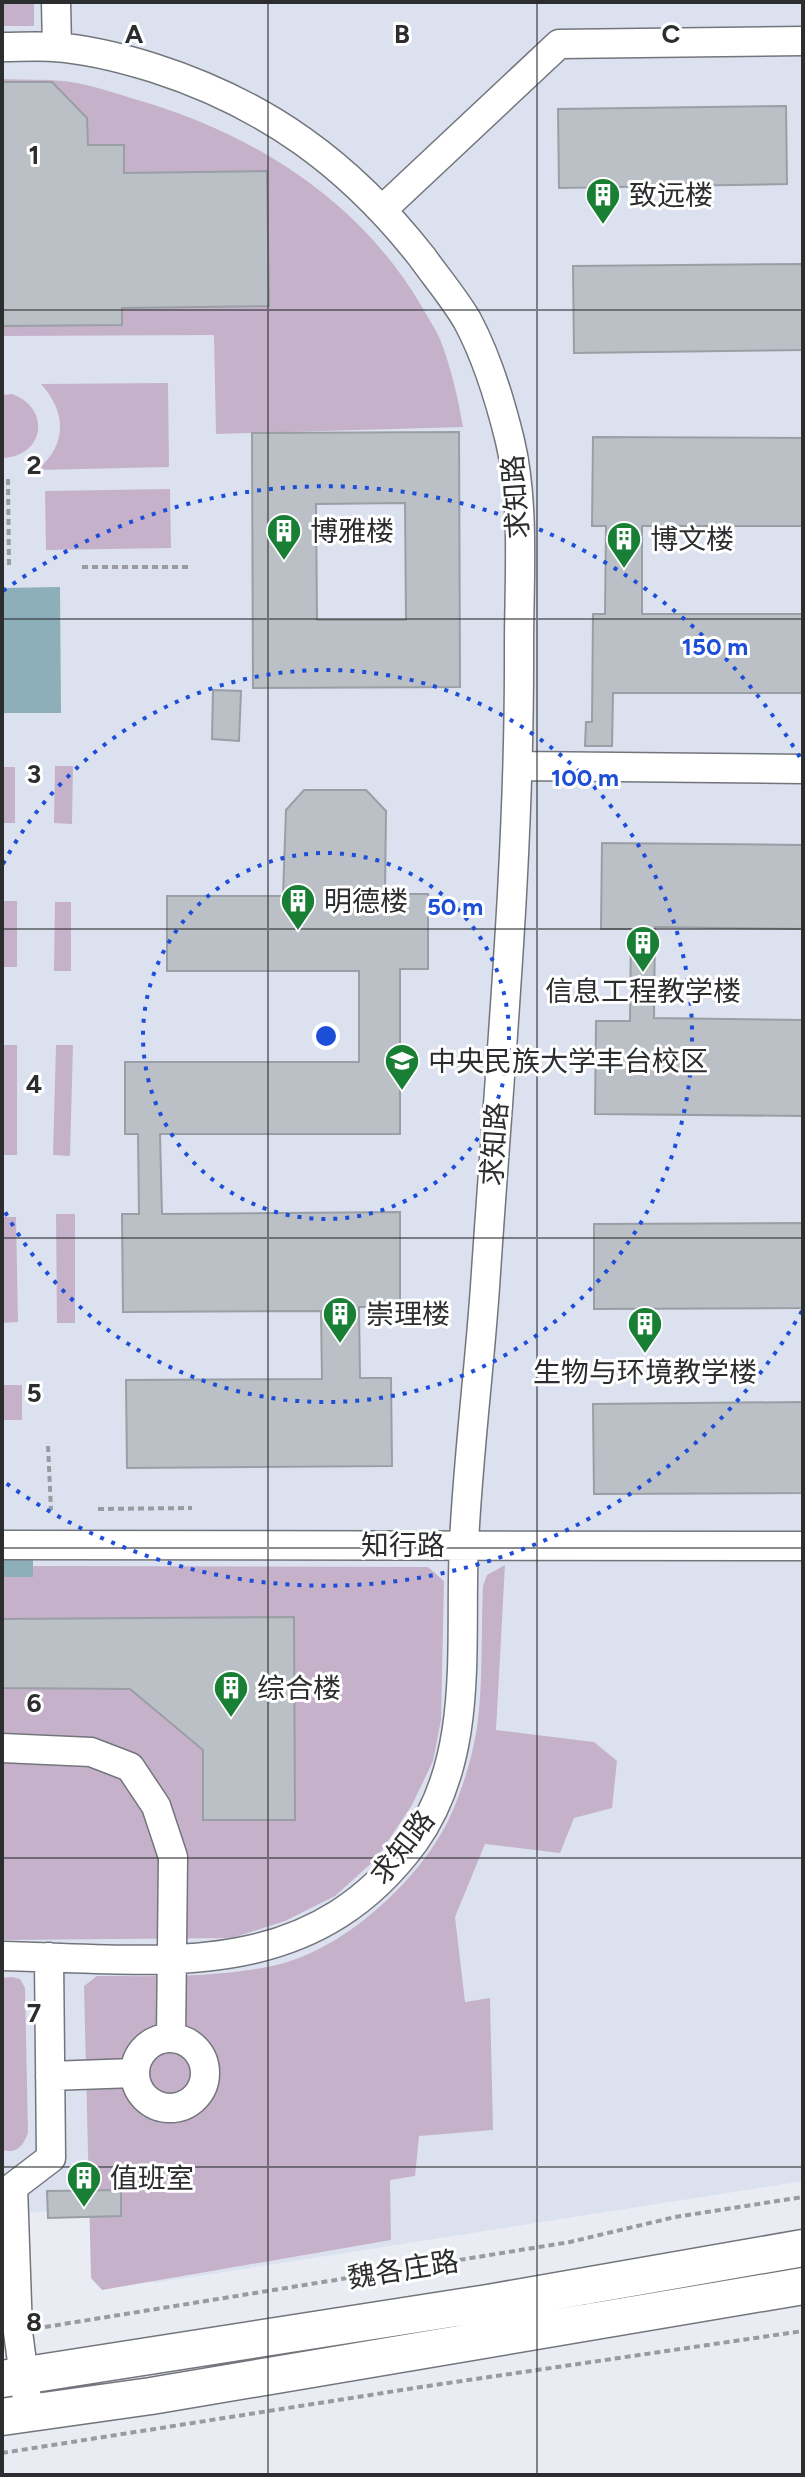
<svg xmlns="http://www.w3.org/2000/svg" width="805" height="2477" font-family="Figtree,'Noto Sans SC',sans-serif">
<rect width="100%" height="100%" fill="#eaecf4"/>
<path fill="#dce1ef" d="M 2,2 L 803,2 L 803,2181 L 154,2283 L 113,2209 L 2,2213 Z"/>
<path fill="#c5b2ca" d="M 2,2 L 34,2 L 34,26 L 2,26 Z
M 2,79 C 22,80 43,79 63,81 C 92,84 123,96 151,104 C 262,139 363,205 422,307 C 428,318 435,328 440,339 C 451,367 458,398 463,427 L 216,434 L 214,335 L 2,336 Z
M 168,383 L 169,467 L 37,470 C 67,445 67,413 41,384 Z
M 12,394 C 51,408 45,455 4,458 L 2,395 Z
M 170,489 L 171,548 L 46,550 L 45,491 Z
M 55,766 L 73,766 L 72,824 L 54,823 Z
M 2,767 L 15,767 L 15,823 L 2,823 Z
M 2,901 L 17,901 L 17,967 L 2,967 Z
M 55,902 L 71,902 L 71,971 L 54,971 Z
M 2,1045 L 17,1045 L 17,1155 L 2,1155 Z
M 56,1045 L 73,1045 L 70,1156 L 53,1155 Z
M 56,1214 L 75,1214 L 75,1323 L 57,1323 Z
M 2,1217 L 16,1217 L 18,1322 L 2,1323 Z
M 2,1385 L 22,1385 L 22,1420 L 2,1420 Z
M 505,1565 L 496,1730 L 594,1742 L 617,1761 L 612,1808 L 574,1818 L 560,1853 L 485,1844 L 455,1917 L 465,2002 L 490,1998 L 493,2130 L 419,2136 L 415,2176 L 390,2180 L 391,2240 L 102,2290 L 91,2278 L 84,1986 L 97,1976 C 155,1976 215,1978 272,1966 C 342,1952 419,1881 449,1819 C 463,1789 474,1752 478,1720 C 483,1676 481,1631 483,1586 L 487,1575 Z
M 2,1566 L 428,1567 L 444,1581 L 441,1720 L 433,1761 L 412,1805 L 376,1859 L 335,1896 L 285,1921 L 232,1938 L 2,1940 Z
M 12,1977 L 20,1979 L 25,1988 L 28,2133 C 23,2146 17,2154 2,2150 L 2,1978 Z"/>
<path fill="#8dafba" d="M 60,587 L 61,713 L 2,713 L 2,588 Z
M 2,1532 L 33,1532 L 33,1577 L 2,1577 Z"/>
<path fill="#bac0c5" stroke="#999fa4" stroke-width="2" fill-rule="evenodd" d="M 2,82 L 52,82 L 87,118 L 88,145 L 124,145 L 124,173 L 267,171 L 269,306 L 122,308 L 122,325 L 2,326 Z
M 786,106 L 787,184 L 559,188 L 558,109 Z
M 803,264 L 803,350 L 574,353 L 573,266 Z
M 459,432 L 460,687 L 253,688 L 252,433 ZM 405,503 L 406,620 L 317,620 L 316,504 Z
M 593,437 L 803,438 L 803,526 L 642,526 L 642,614 L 803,614 L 803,693 L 613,693 L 612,746 L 585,746 L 586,722 L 592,722 L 593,614 L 605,614 L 606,526 L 592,526 Z
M 213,690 L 241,691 L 239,741 L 212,739 Z
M 304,790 L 366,790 L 386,811 L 385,894 L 428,894 L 428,969 L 400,969 L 400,1134 L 160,1134 L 162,1214 L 400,1212 L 400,1307 L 359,1307 L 360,1378 L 391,1378 L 392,1466 L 127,1468 L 126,1380 L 322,1379 L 321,1311 L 123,1312 L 122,1214 L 139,1214 L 138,1134 L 125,1134 L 125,1062 L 359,1062 L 359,971 L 167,971 L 167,896 L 283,896 L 286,810 Z
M 602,843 L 803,845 L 803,929 L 655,927 L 654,1018 L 803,1020 L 803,1116 L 595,1114 L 596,1021 L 630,1021 L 631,929 L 601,929 Z
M 803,1223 L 803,1308 L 594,1309 L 594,1224 Z
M 803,1402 L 803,1493 L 594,1494 L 593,1404 Z
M 294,1617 L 295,1820 L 203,1820 L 203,1750 L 130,1689 L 2,1688 L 2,1619 Z
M 121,2190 L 121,2216 L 48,2218 L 47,2191 Z"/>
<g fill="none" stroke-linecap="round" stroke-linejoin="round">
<defs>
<path id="minor" d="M 56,2 L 57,47
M 2,47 C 19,47 36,46 53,47 C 87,49 122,58 154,68 C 266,104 349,164 422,257 C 437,278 454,298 467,320 C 487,357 500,400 510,441 C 525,504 519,581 519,646 C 520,860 499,1074 485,1287 C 479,1373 468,1458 464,1543 C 459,1643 476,1756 414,1842 C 308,1986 158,1959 2,1956
M 382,210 L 559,44 L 803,41
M 520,766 L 803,769
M 2,1545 L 803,1546
M 2,1748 L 91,1752 L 130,1767 L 156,1806 L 173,1857 L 171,2038
M135 2073a35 35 0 1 1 70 0a35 35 0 1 1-70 0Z
M 50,2076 L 134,2073
M 13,2187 L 51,2158 L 49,1957
M 13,2187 L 18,2332 L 29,2414"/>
<path id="major" d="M 2,2379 L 488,2303 L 803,2248
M 2,2417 L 151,2396 L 803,2286"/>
</defs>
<use href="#minor" stroke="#73757c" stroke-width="31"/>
<use href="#major" stroke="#73757c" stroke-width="39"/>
<path stroke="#9a9ba1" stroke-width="4" stroke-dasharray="6 4" stroke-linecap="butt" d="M 8,479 L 9,566
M 82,567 L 191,567
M 48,1446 L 51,1510
M 98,1509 L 192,1508
M 45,2327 L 570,2242 L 675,2217 L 803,2197
M 2,2453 L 421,2387 L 803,2331"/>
<use href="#minor" stroke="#fff" stroke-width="28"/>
<use href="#major" stroke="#fff" stroke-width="36"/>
</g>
<path fill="none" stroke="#2c2d2f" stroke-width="2" stroke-opacity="0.55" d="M 268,2 L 268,2475M 537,2 L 537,2475M 2,310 L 803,310M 2,619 L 803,619M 2,929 L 803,929M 2,1238 L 803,1238M 2,1548 L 803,1548M 2,1858 L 803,1858M 2,2167 L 803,2167"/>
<g fill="none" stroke="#1d4ed8" stroke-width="4" stroke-dasharray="4 8">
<circle cx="326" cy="1036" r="183"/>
<path d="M3 864A366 366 0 1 1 3 1208"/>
<path d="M802 1311A550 550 0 0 1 3 1481M3 591A550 550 0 0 1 802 761"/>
</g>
<defs>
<symbol id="building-pin" viewBox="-11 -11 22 30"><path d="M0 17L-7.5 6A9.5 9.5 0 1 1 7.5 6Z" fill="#187f34" stroke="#fff"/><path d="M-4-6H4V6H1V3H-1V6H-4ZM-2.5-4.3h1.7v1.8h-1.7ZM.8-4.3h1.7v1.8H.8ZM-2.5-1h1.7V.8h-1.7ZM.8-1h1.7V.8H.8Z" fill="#fff"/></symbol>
<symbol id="university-pin" viewBox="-11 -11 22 30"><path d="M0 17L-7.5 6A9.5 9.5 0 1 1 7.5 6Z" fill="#187f34" stroke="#fff"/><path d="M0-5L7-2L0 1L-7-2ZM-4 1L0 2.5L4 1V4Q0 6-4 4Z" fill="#fff"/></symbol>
</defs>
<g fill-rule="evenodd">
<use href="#building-pin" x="583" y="175" width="40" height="54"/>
<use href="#building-pin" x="264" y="511" width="40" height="54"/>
<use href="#building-pin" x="604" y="519" width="40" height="54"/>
<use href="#building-pin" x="278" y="881" width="40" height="54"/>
<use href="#building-pin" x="623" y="923" width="40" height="54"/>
<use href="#university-pin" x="382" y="1041" width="40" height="54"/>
<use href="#building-pin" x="320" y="1294" width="40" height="54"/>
<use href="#building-pin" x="625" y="1304" width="40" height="54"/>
<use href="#building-pin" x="211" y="1668" width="40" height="54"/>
<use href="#building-pin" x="64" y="2158" width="40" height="54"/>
</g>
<g text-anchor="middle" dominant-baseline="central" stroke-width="6" stroke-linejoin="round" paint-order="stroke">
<g font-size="28" fill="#2c2d2f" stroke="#fff" text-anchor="start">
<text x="629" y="195">致远楼</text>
<text x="310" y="531">博雅楼</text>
<text x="650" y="539">博文楼</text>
<text x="324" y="901">明德楼</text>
<text x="643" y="991" text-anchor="middle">信息工程教学楼</text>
<text x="428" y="1061">中央民族大学丰台校区</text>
<text x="366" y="1314">崇理楼</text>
<text x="645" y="1372" text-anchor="middle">生物与环境教学楼</text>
<text x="257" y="1688">综合楼</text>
<text x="110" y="2178">值班室</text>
</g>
<g font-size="28" fill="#2c2d2f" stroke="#fff">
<text transform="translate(515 497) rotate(-94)">求知路</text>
<text transform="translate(494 1144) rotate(-86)">求知路</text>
<text x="403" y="1545">知行路</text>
<text transform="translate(402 1847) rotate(-52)">求知路</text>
<text transform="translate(403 2269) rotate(-9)">魏各庄路</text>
</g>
</g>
<g font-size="26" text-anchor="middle" font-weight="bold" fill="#2c2d2f" stroke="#fff" stroke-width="6" stroke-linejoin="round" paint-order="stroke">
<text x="134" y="43">A</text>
<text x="402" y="43">B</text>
<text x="671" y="43">C</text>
<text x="34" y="164">1</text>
<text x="34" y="474">2</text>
<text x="34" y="783">3</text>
<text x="34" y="1093">4</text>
<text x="34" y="1402">5</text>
<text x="34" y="1712">6</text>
<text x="34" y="2022">7</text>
<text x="34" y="2331">8</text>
</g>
<circle cx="326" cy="1036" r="12" fill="#1d4ed8" stroke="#fff" stroke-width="4"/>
<g font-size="24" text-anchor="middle" font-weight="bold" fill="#1d4ed8" stroke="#fff" stroke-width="6" stroke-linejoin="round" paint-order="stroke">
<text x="715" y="655">150 m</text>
<text x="585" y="786">100 m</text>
<text x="455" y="915">50 m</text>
</g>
<rect width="805" height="2477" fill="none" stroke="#2c2d2f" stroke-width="8"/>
</svg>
